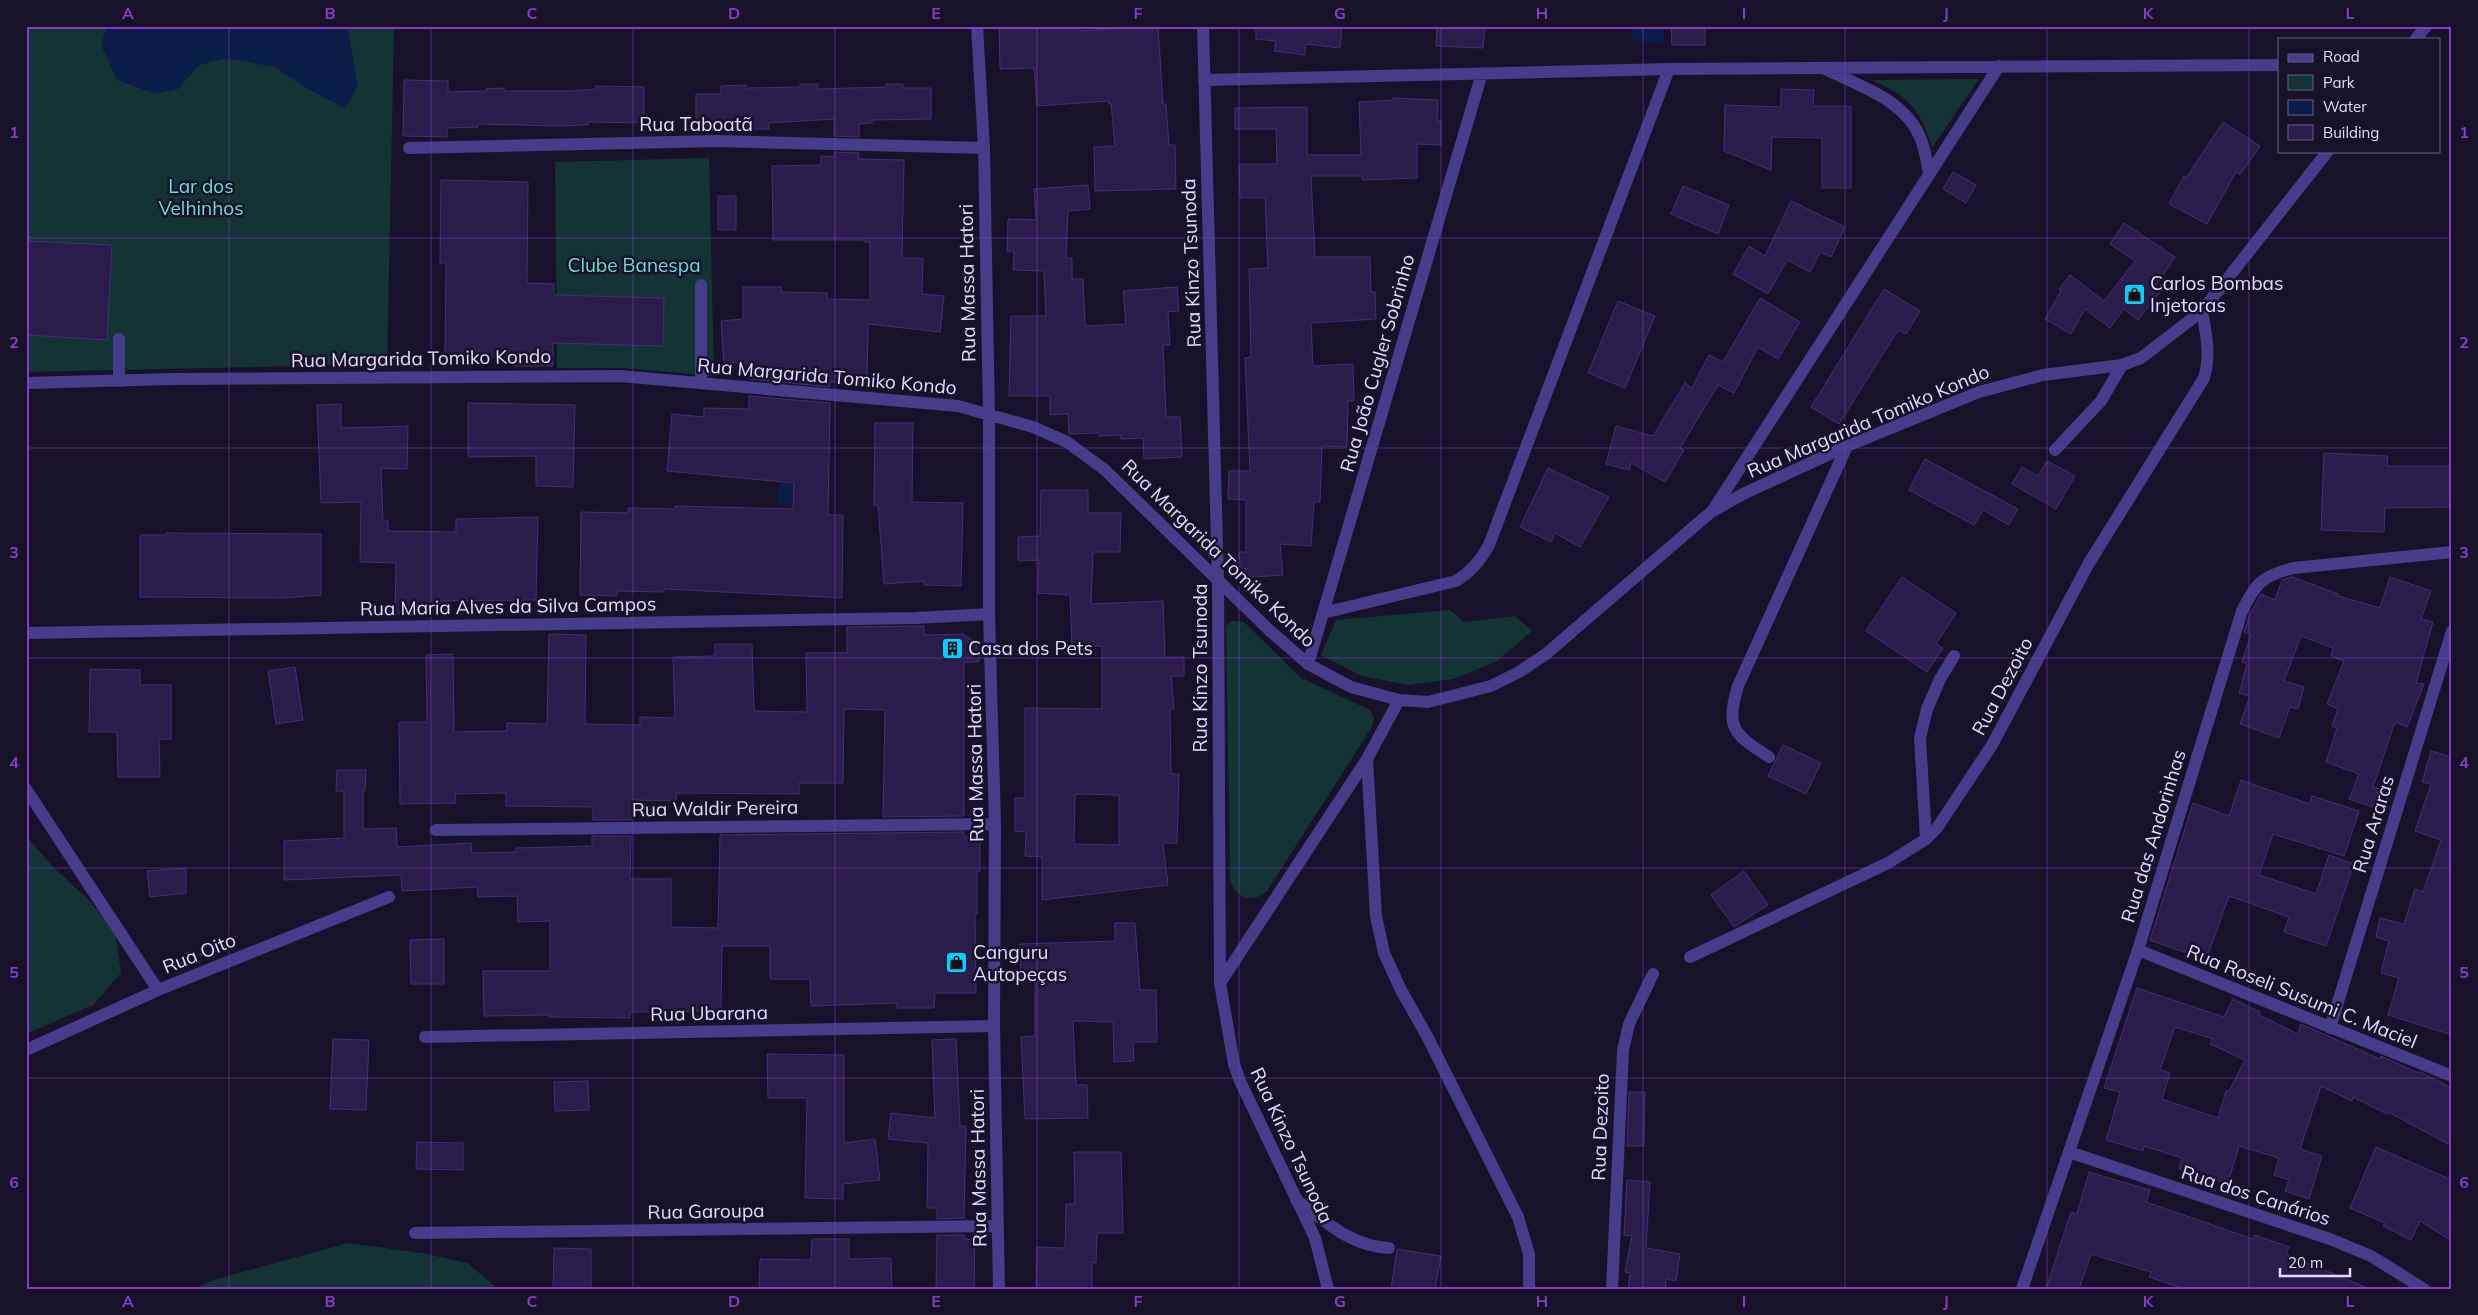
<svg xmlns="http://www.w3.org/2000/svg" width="2478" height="1315" font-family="Mulish,sans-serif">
<rect width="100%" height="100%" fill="#18112a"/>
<path fill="#143335" d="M 26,26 L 394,26 L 387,364 L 26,372 Z
M 1979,79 L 1932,148 C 1920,108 1909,97 1872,80 Z
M 709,158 L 714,376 L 622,368 L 557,368 L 555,162 Z
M 1450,610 L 1464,622 L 1515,616 L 1532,631 L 1497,661 L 1454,679 L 1408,685 L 1362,676 L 1321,655 L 1336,620 Z
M 1232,621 L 1244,622 L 1301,678 L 1370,710 L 1374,718 L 1372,727 L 1267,891 C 1252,904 1236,899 1230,880 L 1226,626 Z
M 26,836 L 55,869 L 88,899 L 115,931 L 121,973 L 93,1005 L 26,1034 Z
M 348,1243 L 422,1253 L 467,1263 L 495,1286 L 492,1289 L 194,1289 L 213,1280 Z"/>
<path fill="#0b1c49" d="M 107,26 L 347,26 L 358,86 L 345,108 L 306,88 L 275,67 L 226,58 L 199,65 L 178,89 L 156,94 L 117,80 L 101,45 Z
M 1632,26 L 1664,26 L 1663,43 L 1631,40 Z
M 779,483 L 810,485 L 809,504 L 778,503 Z"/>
<path fill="#2b1d4b" stroke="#442f77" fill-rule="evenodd" d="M 999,26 L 1080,26 L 1081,31 L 1158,26 L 1163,104 L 1166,104 L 1169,145 L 1175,145 L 1176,189 L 1095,191 L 1094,147 L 1115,146 L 1111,104 L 1109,104 L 1108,101 L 1037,106 L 1034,68 L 1000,69 Z
M 1256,26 L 1342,26 L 1340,48 L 1306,44 L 1305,55 L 1274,51 L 1276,41 L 1256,39 Z
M 1437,26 L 1485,26 L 1483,48 L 1436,46 Z
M 1671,26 L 1705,26 L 1705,45 L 1672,45 Z
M 404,80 L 448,81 L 448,92 L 486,91 L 486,89 L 504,88 L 504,91 L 570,91 L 596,89 L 596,86 L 644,87 L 644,123 L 588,122 L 588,125 L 559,126 L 478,124 L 478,127 L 447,128 L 447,137 L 403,136 Z
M 800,84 L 818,84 L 818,89 L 886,87 L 886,84 L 903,84 L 903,88 L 931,88 L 931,119 L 872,120 L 872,123 L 859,124 L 859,137 L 834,136 L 834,119 L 769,123 L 769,129 L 696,130 L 696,94 L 721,94 L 721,86 L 746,85 L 746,88 L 800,87 Z
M 1781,89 L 1814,90 L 1813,106 L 1851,106 L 1851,188 L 1822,188 L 1822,138 L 1772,137 L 1771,170 L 1724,151 L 1725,105 L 1781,107 Z
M 1393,98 L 1438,100 L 1437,121 L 1441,121 L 1441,145 L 1417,144 L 1417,178 L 1362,180 L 1362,176 L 1311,176 L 1315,257 L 1370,257 L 1371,292 L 1375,292 L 1376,319 L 1311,323 L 1313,366 L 1353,364 L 1354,401 L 1348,401 L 1347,447 L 1322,446 L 1320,502 L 1314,502 L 1311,546 L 1280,544 L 1283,575 L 1241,578 L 1239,552 L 1246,552 L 1246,500 L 1228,499 L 1229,471 L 1250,471 L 1245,358 L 1251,357 L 1249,269 L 1268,268 L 1265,198 L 1240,198 L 1239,164 L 1277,164 L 1276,129 L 1235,129 L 1235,108 L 1307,107 L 1307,155 L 1361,155 L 1359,102 L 1393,100 Z
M 2223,122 L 2260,146 L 2240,175 L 2236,172 L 2207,224 L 2169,204 L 2184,176 L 2186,178 Z
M 834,152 L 859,153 L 858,159 L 904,160 L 902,258 L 923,258 L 922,294 L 944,296 L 940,332 L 868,324 L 867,382 L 830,382 L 830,387 L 749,379 L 750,369 L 742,369 L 742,362 L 724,363 L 721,321 L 743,319 L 743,287 L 781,287 L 781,292 L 827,293 L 827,299 L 870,300 L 870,242 L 864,242 L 864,240 L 773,240 L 772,166 L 821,165 L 821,156 L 834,157 Z
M 1953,172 L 1976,185 L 1966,203 L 1943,189 Z
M 441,180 L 528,182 L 527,283 L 554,284 L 554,295 L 664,298 L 663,346 L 553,343 L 553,366 L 515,366 L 515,358 L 445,356 L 446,263 L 440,263 Z
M 1088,185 L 1090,209 L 1068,211 L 1066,258 L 1072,258 L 1072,279 L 1083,279 L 1085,326 L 1126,324 L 1123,291 L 1177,287 L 1179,311 L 1168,312 L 1170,345 L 1163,345 L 1166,417 L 1180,417 L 1182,457 L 1144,459 L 1143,438 L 1121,439 L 1121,435 L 1099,436 L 1099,433 L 1069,434 L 1068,414 L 1050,415 L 1050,396 L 1009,396 L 1011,316 L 1046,316 L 1044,271 L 1013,270 L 1014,251 L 1007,251 L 1008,219 L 1036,220 L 1034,189 Z
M 1683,186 L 1729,205 L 1718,234 L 1671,214 Z
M 718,196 L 736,196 L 736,230 L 718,230 Z
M 1791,201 L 1845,227 L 1831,257 L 1820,252 L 1810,272 L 1787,260 L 1768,294 L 1733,274 L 1749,246 L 1765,256 Z
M 2124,223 L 2175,257 L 2155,287 L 2161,291 L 2138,320 L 2124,309 L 2110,328 L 2085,309 L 2071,334 L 2045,319 L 2061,291 L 2059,289 L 2070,275 L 2104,301 L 2135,261 L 2110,244 Z
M 26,241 L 112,245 L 107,340 L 26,335 Z
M 1884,289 L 1920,311 L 1906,334 L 1898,330 L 1839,424 L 1811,407 Z
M 1760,298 L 1800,322 L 1778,359 L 1758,347 L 1734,393 L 1718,385 L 1680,448 L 1684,450 L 1665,482 L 1631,463 L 1629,470 L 1606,464 L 1616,426 L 1653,436 L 1685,383 L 1692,388 L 1709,355 L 1723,362 Z
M 1618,301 L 1655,316 L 1625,388 L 1588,373 Z
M 749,396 L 830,403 L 828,515 L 843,515 L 842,598 L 664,589 L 664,592 L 617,591 L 617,596 L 580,595 L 581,512 L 628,513 L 628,508 L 675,509 L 675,506 L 793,509 L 794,483 L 667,471 L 672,414 L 704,417 L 704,408 L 749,409 Z
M 468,403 L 575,405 L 573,487 L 536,486 L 536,456 L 468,457 Z
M 341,404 L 341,428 L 408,426 L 407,469 L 381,468 L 383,521 L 388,521 L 388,531 L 456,532 L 456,519 L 538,517 L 536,600 L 433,601 L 433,614 L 395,614 L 396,563 L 360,562 L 361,502 L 321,503 L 317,405 Z
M 875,423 L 913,423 L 912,502 L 963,503 L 961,586 L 924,585 L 924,581 L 884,584 L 878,505 L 874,505 Z
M 2324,453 L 2388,456 L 2387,466 L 2452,466 L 2452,507 L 2385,508 L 2384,532 L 2321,530 Z
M 1925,459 L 2018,509 L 2009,525 L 1983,510 L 1974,525 L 1909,490 Z
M 2047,461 L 2075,476 L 2056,509 L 2012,484 L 2022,467 L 2038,476 Z
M 1548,468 L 1609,497 L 1580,547 L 1555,533 L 1551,542 L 1520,527 Z
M 1041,490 L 1088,490 L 1088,513 L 1121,513 L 1120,552 L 1093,552 L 1091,604 L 1163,601 L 1165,657 L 1184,657 L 1184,676 L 1171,676 L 1174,709 L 1170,709 L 1171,774 L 1179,774 L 1177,843 L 1163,843 L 1168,885 L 1042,900 L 1042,857 L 1025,856 L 1026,832 L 1015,831 L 1015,798 L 1025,798 L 1025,708 L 1102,709 L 1102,646 L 1072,647 L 1070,595 L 1038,593 L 1039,560 L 1018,561 L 1018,537 L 1040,536 ZM 1075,794 L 1119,795 L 1119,845 L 1074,844 Z
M 166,533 L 321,534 L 321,595 L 284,598 L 140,597 L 140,535 L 166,535 Z
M 1902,577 L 1956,613 L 1936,644 L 1943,648 L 1927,672 L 1866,631 Z
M 2292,577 L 2338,594 L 2338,596 L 2380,608 L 2390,577 L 2431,591 L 2421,619 L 2433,622 L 2416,683 L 2424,684 L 2407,727 L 2395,722 L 2373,787 L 2379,789 L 2373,807 L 2349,799 L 2359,774 L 2326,762 L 2337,728 L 2332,726 L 2338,709 L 2327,704 L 2344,661 L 2331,656 L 2333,648 L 2301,636 L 2284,681 L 2304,687 L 2298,709 L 2290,707 L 2279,738 L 2240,724 L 2250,696 L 2239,693 L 2247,664 L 2242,662 L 2251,635 L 2244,632 L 2250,614 L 2261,594 L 2275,600 L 2282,580 Z
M 924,626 L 924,635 L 963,634 L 973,640 L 979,650 L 979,662 L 964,662 L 964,816 L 883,817 L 885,710 L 844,709 L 843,783 L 799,783 L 799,794 L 676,793 L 676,801 L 633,800 L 631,820 L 593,820 L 593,807 L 506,806 L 506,793 L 455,794 L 456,803 L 400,804 L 399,722 L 427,722 L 426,655 L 453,654 L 454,732 L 507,731 L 507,723 L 547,724 L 549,634 L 586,635 L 585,724 L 640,725 L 640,717 L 675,718 L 673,657 L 715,656 L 715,644 L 752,644 L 754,711 L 807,712 L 806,653 L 847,653 L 847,627 Z
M 295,667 L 303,720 L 276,724 L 268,671 Z
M 90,669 L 140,670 L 140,685 L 171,685 L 171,739 L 159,739 L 160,777 L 118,777 L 117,732 L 89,732 Z
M 1783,745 L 1821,763 L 1806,794 L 1768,776 Z
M 2431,751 L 2452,757 L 2452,1035 L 2388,1015 L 2399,978 L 2381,973 L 2389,941 L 2376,937 L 2380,918 L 2404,924 L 2415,889 L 2423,892 L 2441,840 L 2415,831 L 2431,784 L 2422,782 Z
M 337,770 L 366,770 L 365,791 L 363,791 L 363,829 L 396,828 L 397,847 L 471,843 L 472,853 L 516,852 L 516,848 L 592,846 L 592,836 L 631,836 L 630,879 L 671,879 L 671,927 L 718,928 L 720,835 L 964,832 L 964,837 L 980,837 L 980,871 L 977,871 L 977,914 L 975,914 L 976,993 L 935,993 L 934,1008 L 897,1008 L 897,1003 L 811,1006 L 810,979 L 770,979 L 770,946 L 722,946 L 721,1011 L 630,1012 L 630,1018 L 549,1017 L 549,1015 L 484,1016 L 483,971 L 550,971 L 550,921 L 518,922 L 517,896 L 478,897 L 477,887 L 402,891 L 401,875 L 284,880 L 284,841 L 344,838 L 344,791 L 336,791 Z
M 2241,780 L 2309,804 L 2312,796 L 2359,811 L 2344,856 L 2273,834 L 2259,875 L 2316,894 L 2329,855 L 2354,864 L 2326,946 L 2284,932 L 2289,917 L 2229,896 L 2206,960 L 2150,940 L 2193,803 L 2229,816 Z
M 186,868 L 186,893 L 150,897 L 147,871 Z
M 1744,871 L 1768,905 L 1734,927 L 1711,895 Z
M 1115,923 L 1135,923 L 1140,990 L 1156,990 L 1157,1042 L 1133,1042 L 1134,1061 L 1114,1062 L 1113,1022 L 1073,1021 L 1076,1085 L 1087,1085 L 1088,1118 L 1025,1119 L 1021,1037 L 1035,1036 L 1035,978 L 1021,978 L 1020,944 L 1115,941 Z
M 444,939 L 444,984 L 411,984 L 410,940 Z
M 2137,988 L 2224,1017 L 2233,999 L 2260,1012 L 2259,1015 L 2298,1034 L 2301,1024 L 2380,1059 L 2381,1056 L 2416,1072 L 2420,1072 L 2452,1088 L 2452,1146 L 2388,1112 L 2387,1114 L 2353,1097 L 2352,1101 L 2321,1086 L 2300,1149 L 2322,1156 L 2309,1199 L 2285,1191 L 2289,1180 L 2274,1175 L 2279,1158 L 2239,1146 L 2228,1183 L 2179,1169 L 2182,1158 L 2144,1146 L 2143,1151 L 2106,1140 L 2120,1092 L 2104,1088 ZM 2175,1027 L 2213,1039 L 2210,1044 L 2245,1060 L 2229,1091 L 2226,1091 L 2218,1118 L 2162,1099 L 2170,1073 L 2160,1070 Z
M 333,1039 L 369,1040 L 366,1110 L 330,1109 Z
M 956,1039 L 960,1126 L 966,1126 L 964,1218 L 937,1219 L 937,1208 L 927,1208 L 928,1143 L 888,1139 L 891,1113 L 935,1118 L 932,1040 Z
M 767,1054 L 844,1055 L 844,1143 L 875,1139 L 880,1180 L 843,1184 L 843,1199 L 805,1198 L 807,1098 L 768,1098 Z
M 588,1081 L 589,1110 L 555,1111 L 554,1082 Z
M 1629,1092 L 1645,1092 L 1644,1146 L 1627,1146 Z
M 417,1142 L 463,1143 L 463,1170 L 416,1169 Z
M 2376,1147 L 2452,1180 L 2452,1241 L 2420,1221 L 2411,1240 L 2383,1226 L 2385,1223 L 2350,1208 Z
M 1074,1152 L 1121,1152 L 1123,1233 L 1097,1233 L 1096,1263 L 1092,1262 L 1092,1289 L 1036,1288 L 1037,1247 L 1065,1248 L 1066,1204 L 1075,1204 Z
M 2089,1172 L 2150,1190 L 2146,1202 L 2253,1239 L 2255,1235 L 2289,1247 L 2286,1254 L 2370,1289 L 2185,1289 L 2149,1277 L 2151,1272 L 2091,1254 L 2079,1289 L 2046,1289 L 2071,1212 L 2077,1214 Z
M 1627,1180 L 1650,1182 L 1646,1248 L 1680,1254 L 1676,1281 L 1666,1279 L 1665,1289 L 1628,1289 L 1630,1273 L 1625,1272 L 1632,1236 L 1624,1235 Z
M 937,1235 L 964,1235 L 964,1239 L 975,1240 L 974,1289 L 936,1289 Z
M 812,1239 L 849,1239 L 849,1259 L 891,1258 L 892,1289 L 759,1289 L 760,1259 L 811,1260 Z
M 554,1248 L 591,1249 L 591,1289 L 553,1289 Z
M 1397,1249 L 1441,1256 L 1435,1289 L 1391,1289 Z"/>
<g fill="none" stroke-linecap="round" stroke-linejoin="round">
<path stroke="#463c89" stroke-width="12" d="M 119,381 L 119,339
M 701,383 L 701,285
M 2055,450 L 2101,401 L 2122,365
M 1769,757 C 1734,734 1725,729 1738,686 L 1847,446
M 1367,759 L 1376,916 L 1384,953 L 1401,990 L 1427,1036 L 1518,1217 L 1529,1254 L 1529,1289
M 1926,839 L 1920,738 L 1927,709 L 1940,679 L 1954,656
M 1296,1200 C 1327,1222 1350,1246 1389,1248"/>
<path stroke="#463c89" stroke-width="12" d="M 977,26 L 984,148 L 989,416 L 989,614 L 995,824 L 994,1026 L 999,1289
M 1203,26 L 1218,581 L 1220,983 L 1234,1064 L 1240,1081 L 1315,1238 L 1328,1289
M 2416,39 L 2426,26
M 1825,69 C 1859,86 1904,99 1920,137 C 1925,148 1927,162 1929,174
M 1204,80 L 1669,69 L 2279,65
M 409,148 L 717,141 L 984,148
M 26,383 L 172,379 L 620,376 L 958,406 L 1033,427 L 1067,442 L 1105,470 L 1268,629 L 1308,664 L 1351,687 L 1399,700 L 1428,702 L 1491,686 L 1519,672 L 1546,654 L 1711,512 L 1745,493 L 1847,446 L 1979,392 L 2043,375 L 2122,365 L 2141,358 L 2202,311 L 2328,151
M 1713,510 L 1999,66
M 1323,613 L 1456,581 C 1471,572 1481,560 1489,545 L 1669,69
M 26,633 L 916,618 L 989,614
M 1308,664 L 1482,73
M 26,789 L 158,990
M 436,830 L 995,824
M 2138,950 L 2452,1076
M 1690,957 L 1888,863 L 1926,839 L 1937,828 L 1992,745 L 2089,563 L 2204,378 C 2211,355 2206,334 2202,311
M 1220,983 L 1367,759 L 1399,700
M 2330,1028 L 2452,631
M 425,1037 L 994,1026
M 26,1050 L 158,990 L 389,897
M 2069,1152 L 2330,1239 L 2371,1256 L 2424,1289
M 415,1233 L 997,1226
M 1612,1289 L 1623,1050 L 1629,1024 L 1653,974
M 2022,1289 L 2138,950 L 2242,611 C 2256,583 2262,576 2293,568 L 2452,552"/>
</g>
<path fill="none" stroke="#853dc5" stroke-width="1" stroke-opacity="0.55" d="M 229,26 L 229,1289M 431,26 L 431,1289M 633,26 L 633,1289M 835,26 L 835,1289M 1037,26 L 1037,1289M 1239,26 L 1239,1289M 1441,26 L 1441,1289M 1643,26 L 1643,1289M 1845,26 L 1845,1289M 2047,26 L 2047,1289M 2249,26 L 2249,1289M 26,238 L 2452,238M 26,448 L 2452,448M 26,658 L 2452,658M 26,868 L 2452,868M 26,1078 L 2452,1078"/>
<defs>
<symbol id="shop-square" viewBox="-11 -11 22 22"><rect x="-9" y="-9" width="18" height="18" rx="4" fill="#07cefe" stroke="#18112a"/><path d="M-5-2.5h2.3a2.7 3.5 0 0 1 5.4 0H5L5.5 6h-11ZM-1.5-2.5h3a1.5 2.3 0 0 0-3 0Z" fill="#111"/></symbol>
<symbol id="building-square" viewBox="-11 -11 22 22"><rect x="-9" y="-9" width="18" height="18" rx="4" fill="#07cefe" stroke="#18112a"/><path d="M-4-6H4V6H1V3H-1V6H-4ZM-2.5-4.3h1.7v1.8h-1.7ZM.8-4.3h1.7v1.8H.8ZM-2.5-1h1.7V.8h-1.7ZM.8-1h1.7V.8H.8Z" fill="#111"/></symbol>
</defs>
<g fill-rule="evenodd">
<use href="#shop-square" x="2122" y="282" width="25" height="25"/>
<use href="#building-square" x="940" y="636" width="25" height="25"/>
<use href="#shop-square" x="944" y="950" width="25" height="25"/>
</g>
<g text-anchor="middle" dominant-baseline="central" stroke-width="5" stroke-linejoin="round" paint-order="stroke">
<g font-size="19" fill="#e2daff" stroke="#18112a">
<text x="696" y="124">Rua Taboatã</text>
<text transform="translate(1191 263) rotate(-92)">Rua Kinzo Tsunoda</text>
<text transform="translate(967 283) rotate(-91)">Rua Massa Hatori</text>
<text transform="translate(421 358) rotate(-1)">Rua Margarida Tomiko Kondo</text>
<text transform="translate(1377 363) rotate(-74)">Rua João Cugler Sobrinho</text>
<text transform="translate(827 376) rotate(5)">Rua Margarida Tomiko Kondo</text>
<text transform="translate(1868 421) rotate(-23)">Rua Margarida Tomiko Kondo</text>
<text transform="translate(1219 553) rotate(44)">Rua Margarida Tomiko Kondo</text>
<text transform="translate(508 606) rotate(-1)">Rua Maria Alves da Silva Campos</text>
<text transform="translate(1200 668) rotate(-90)">Rua Kinzo Tsunoda</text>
<text transform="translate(2002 686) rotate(-62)">Rua Dezoito</text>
<text transform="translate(975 763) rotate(-91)">Rua Massa Hatori</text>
<text transform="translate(715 808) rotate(-1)">Rua Waldir Pereira</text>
<text transform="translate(2373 824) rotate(-73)">Rua Araras</text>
<text transform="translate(2153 836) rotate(-73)">Rua das Andorinhas</text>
<text transform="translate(199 953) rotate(-22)">Rua Oito</text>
<text transform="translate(2302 996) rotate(22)">Rua Roseli Susumi C. Maciel</text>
<text transform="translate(709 1013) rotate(-1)">Rua Ubarana</text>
<text transform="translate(1600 1127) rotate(-88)">Rua Dezoito</text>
<text transform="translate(1292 1145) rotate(65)">Rua Kinzo Tsunoda</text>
<text transform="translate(978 1168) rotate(-91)">Rua Massa Hatori</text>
<text transform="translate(2256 1195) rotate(18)">Rua dos Canários</text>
<text transform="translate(706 1211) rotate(-1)">Rua Garoupa</text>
</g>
<g font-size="19" fill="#65e1ce" stroke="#18112a">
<text x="201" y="186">Lar dos<tspan x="201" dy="22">Velhinhos</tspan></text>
<text x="634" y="265">Clube Banespa</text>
</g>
<g font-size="19" fill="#e2daff" stroke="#18112a" text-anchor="start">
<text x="2150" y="283">Carlos Bombas<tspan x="2150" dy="22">Injetoras</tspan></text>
<text x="968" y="648">Casa dos Pets</text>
<text x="973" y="952">Canguru<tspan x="973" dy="22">Autopeças</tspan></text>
</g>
</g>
<rect width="2478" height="1315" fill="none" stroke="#18112a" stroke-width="55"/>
<rect x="2278" y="38" width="162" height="115" fill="#18112a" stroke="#69617f"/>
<rect x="2288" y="54" width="25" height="8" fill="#463c89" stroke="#69617f"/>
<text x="2323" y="62" font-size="15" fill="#e2daff">Road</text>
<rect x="2288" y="75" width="25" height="15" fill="#143335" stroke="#69617f"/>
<text x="2323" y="88" font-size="15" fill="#e2daff">Park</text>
<rect x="2288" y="100" width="25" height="15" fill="#0b1c49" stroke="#69617f"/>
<text x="2323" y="112" font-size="15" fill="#e2daff">Water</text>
<rect x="2288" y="125" width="25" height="15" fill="#2b1d4b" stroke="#69617f"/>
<text x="2323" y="138" font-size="15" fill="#e2daff">Building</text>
<path d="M2280 1268v8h70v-8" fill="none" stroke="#e2daff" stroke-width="2.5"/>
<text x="2288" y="1268" font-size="15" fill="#e2daff" stroke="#18112a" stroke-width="4" paint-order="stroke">20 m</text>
<rect x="28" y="28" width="2422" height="1260" fill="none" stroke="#853dc5" stroke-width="2"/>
<g font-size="16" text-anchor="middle" font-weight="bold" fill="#853dc5">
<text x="128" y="19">A</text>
<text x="330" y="19">B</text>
<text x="532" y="19">C</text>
<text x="734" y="19">D</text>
<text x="936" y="19">E</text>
<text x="1138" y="19">F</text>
<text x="1340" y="19">G</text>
<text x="1542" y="19">H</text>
<text x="1744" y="19">I</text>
<text x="1946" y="19">J</text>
<text x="2148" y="19">K</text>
<text x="2350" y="19">L</text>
<text x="14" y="138">1</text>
<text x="2464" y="138">1</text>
<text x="14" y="348">2</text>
<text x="2464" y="348">2</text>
<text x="14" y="558">3</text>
<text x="2464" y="558">3</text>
<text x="14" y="768">4</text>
<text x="2464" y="768">4</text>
<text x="14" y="978">5</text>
<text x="2464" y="978">5</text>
<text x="14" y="1188">6</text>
<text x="2464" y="1188">6</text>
<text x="128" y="1307">A</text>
<text x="330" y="1307">B</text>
<text x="532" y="1307">C</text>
<text x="734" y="1307">D</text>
<text x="936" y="1307">E</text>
<text x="1138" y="1307">F</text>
<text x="1340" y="1307">G</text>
<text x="1542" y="1307">H</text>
<text x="1744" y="1307">I</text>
<text x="1946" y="1307">J</text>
<text x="2148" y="1307">K</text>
<text x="2350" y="1307">L</text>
</g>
</svg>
